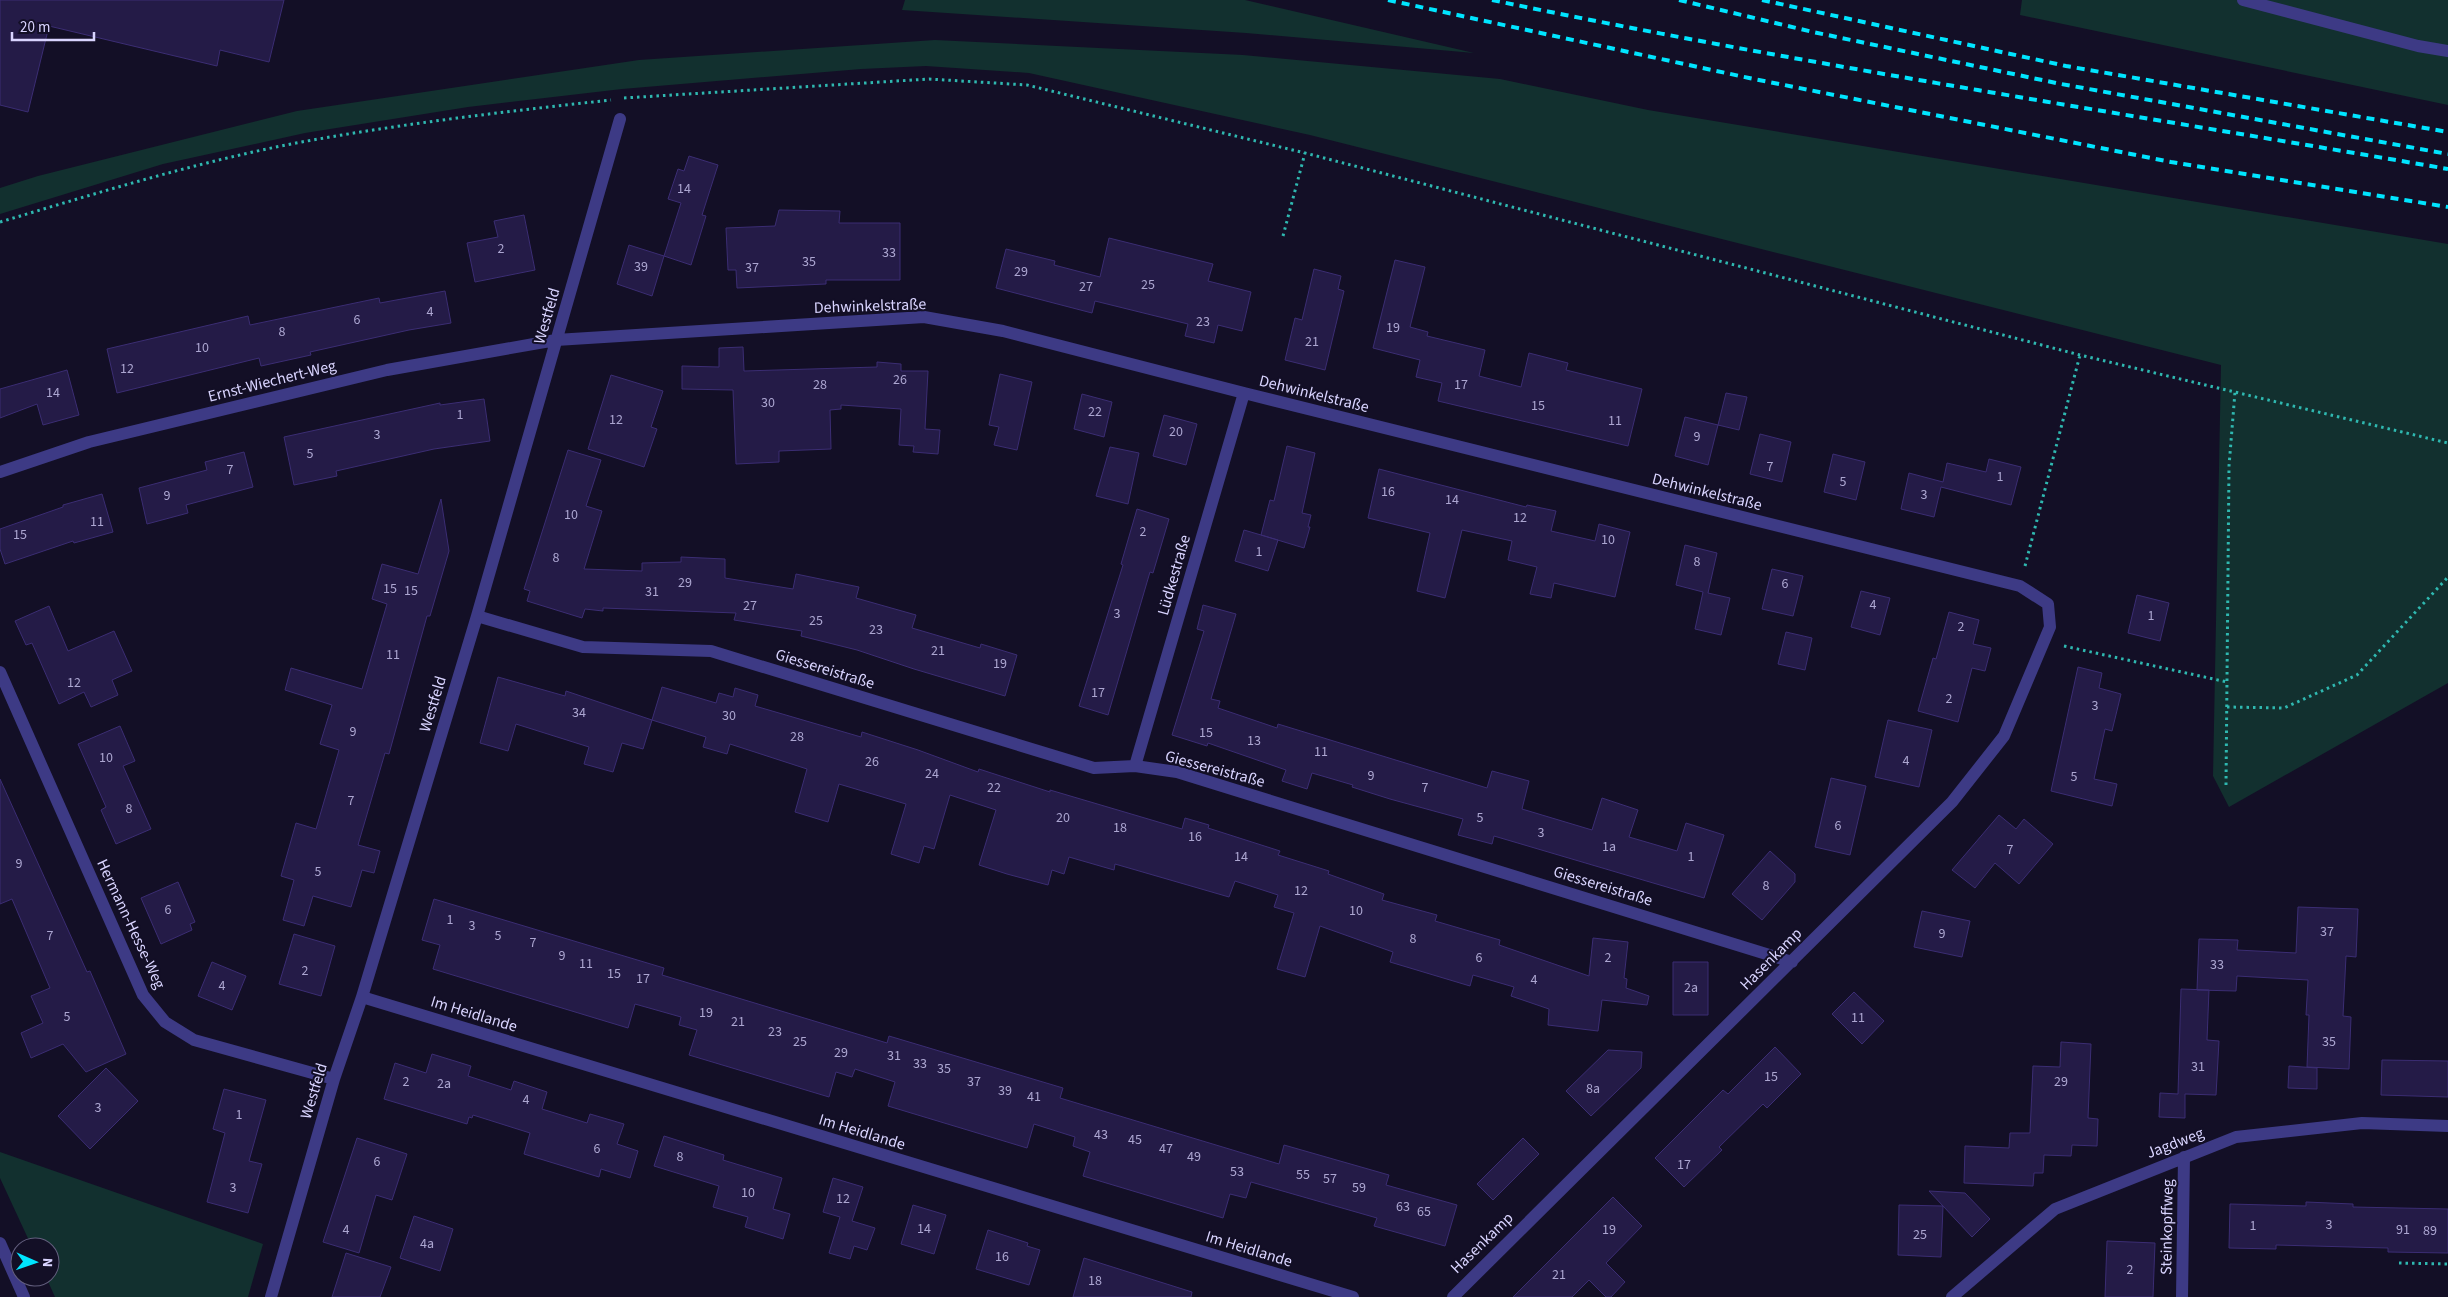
<svg xmlns="http://www.w3.org/2000/svg" width="2448" height="1297" font-family="'Source Sans 3',sans-serif">
<rect width="100%" height="100%" fill="#130f26"/>
<path fill="#12302f" d="M 905,0 L 1245,0 L 1474,53 L 1246,33 L 902,10 Z
M 2022,0 L 2448,0 L 2448,105 L 2020,15 Z
M 935,40 L 1243,55 L 1500,79 L 1648,110 L 2448,244 L 2448,683 L 2229,807 L 2213,776 L 2221,365 L 1310,135 L 1029,73 L 926,66 L 861,69 L 622,89 L 468,107 L 305,133 L 163,164 L 0,214 L 0,188 L 38,176 L 297,111 L 639,60 Z
M 0,1152 L 263,1244 L 248,1297 L 55,1297 L 46,1277 L 50,1277 L 50,1247 L 32,1247 L 0,1178 Z"/>
<path fill="#241b47" stroke="#3b2d73" d="M 0,0 L 284,0 L 269,62 L 220,50 L 217,66 L 49,26 L 28,112 L 0,105 Z
M 689,156 L 718,165 L 702,215 L 706,216 L 691,265 L 664,256 L 681,203 L 668,199 L 678,169 L 684,171 Z
M 779,210 L 840,211 L 839,223 L 900,223 L 900,280 L 826,280 L 826,284 L 737,288 L 736,270 L 728,270 L 726,228 L 775,226 Z
M 524,215 L 535,270 L 475,282 L 467,243 L 498,237 L 494,221 Z
M 1109,238 L 1213,264 L 1208,281 L 1251,292 L 1242,331 L 1218,325 L 1214,343 L 1185,336 L 1188,324 L 1095,301 L 1092,313 L 996,288 L 1006,249 L 1055,261 L 1054,265 L 1100,277 Z
M 629,245 L 664,256 L 652,296 L 617,284 Z
M 1395,260 L 1425,267 L 1410,327 L 1428,332 L 1427,336 L 1485,350 L 1479,376 L 1521,387 L 1529,353 L 1568,363 L 1566,370 L 1642,389 L 1628,446 L 1438,401 L 1442,383 L 1416,377 L 1420,360 L 1373,348 Z
M 1314,269 L 1341,276 L 1338,289 L 1344,291 L 1325,370 L 1285,360 L 1295,318 L 1302,320 Z
M 445,291 L 451,323 L 409,330 L 310,352 L 311,355 L 261,366 L 259,358 L 117,393 L 107,349 L 248,316 L 250,325 L 379,298 L 380,303 Z
M 743,347 L 744,371 L 877,367 L 877,362 L 901,364 L 901,371 L 928,371 L 925,429 L 940,430 L 938,454 L 913,452 L 914,446 L 899,445 L 901,409 L 841,405 L 841,409 L 830,410 L 831,449 L 779,451 L 779,462 L 736,464 L 733,390 L 682,389 L 682,366 L 719,367 L 719,348 Z
M 67,370 L 79,415 L 43,425 L 37,404 L 0,418 L 0,389 Z
M 1000,374 L 1032,382 L 1017,450 L 994,445 L 999,427 L 989,425 Z
M 611,375 L 663,391 L 651,427 L 657,429 L 644,467 L 588,449 Z
M 1726,393 L 1747,397 L 1739,430 L 1718,425 Z
M 1082,394 L 1112,402 L 1104,437 L 1074,429 Z
M 484,399 L 490,441 L 434,449 L 336,471 L 337,476 L 294,485 L 284,437 L 440,403 L 440,405 Z
M 1164,415 L 1197,424 L 1186,465 L 1153,456 Z
M 1685,417 L 1718,425 L 1708,465 L 1675,456 Z
M 1760,434 L 1791,442 L 1782,482 L 1750,474 Z
M 1287,446 L 1315,453 L 1302,513 L 1311,515 L 1308,527 L 1310,527 L 1304,548 L 1261,535 L 1270,500 L 1274,501 Z
M 1110,447 L 1139,453 L 1128,504 L 1096,496 Z
M 568,450 L 601,460 L 586,506 L 602,511 L 584,569 L 642,571 L 642,563 L 681,562 L 681,557 L 725,559 L 725,578 L 793,589 L 796,574 L 859,587 L 856,598 L 916,615 L 912,628 L 980,648 L 981,644 L 1017,655 L 1005,696 L 914,669 L 857,650 L 801,636 L 802,631 L 734,620 L 736,613 L 603,608 L 603,611 L 585,609 L 582,618 L 527,601 L 530,591 L 524,589 Z
M 244,452 L 253,487 L 186,505 L 188,513 L 147,524 L 139,488 L 207,470 L 205,462 Z
M 1833,454 L 1865,462 L 1856,500 L 1824,492 Z
M 1989,459 L 2021,467 L 2011,505 L 1941,487 L 1934,517 L 1901,509 L 1909,473 L 1943,482 L 1947,463 L 1986,472 Z
M 1379,469 L 1526,507 L 1527,505 L 1556,511 L 1551,531 L 1595,541 L 1599,524 L 1630,532 L 1615,597 L 1554,583 L 1551,598 L 1530,594 L 1537,567 L 1508,560 L 1512,541 L 1462,530 L 1445,598 L 1417,591 L 1430,533 L 1368,518 Z
M 102,494 L 113,532 L 74,543 L 73,541 L 5,564 L 0,549 L 0,529 L 63,507 L 63,505 Z
M 441,499 L 449,551 L 430,616 L 427,616 L 389,754 L 385,753 L 358,845 L 380,851 L 374,873 L 362,870 L 351,907 L 313,896 L 304,926 L 283,920 L 294,880 L 281,876 L 296,823 L 316,829 L 339,750 L 320,744 L 332,705 L 285,690 L 291,668 L 362,689 L 387,604 L 372,599 L 382,564 L 418,574 Z
M 1137,509 L 1169,519 L 1153,573 L 1150,572 L 1108,715 L 1079,706 L 1123,565 L 1121,564 Z
M 1244,530 L 1278,540 L 1268,571 L 1235,561 Z
M 1685,545 L 1717,553 L 1708,593 L 1730,598 L 1721,635 L 1695,629 L 1703,592 L 1676,585 Z
M 1772,569 L 1803,576 L 1793,616 L 1762,609 Z
M 1861,591 L 1890,598 L 1880,635 L 1851,627 Z
M 2137,595 L 2169,603 L 2160,641 L 2128,633 Z
M 1203,605 L 1236,614 L 1211,699 L 1220,701 L 1218,708 L 1277,728 L 1278,724 L 1487,788 L 1492,771 L 1529,781 L 1522,809 L 1592,830 L 1602,798 L 1638,810 L 1629,837 L 1677,851 L 1686,823 L 1724,835 L 1704,898 L 1494,836 L 1492,844 L 1458,835 L 1463,819 L 1390,799 L 1352,787 L 1353,785 L 1312,773 L 1307,789 L 1282,781 L 1286,770 L 1208,743 L 1207,746 L 1172,735 L 1204,631 L 1197,629 Z
M 49,606 L 68,651 L 114,631 L 132,671 L 112,680 L 118,695 L 91,707 L 84,692 L 59,704 L 32,643 L 26,645 L 15,621 Z
M 1949,612 L 1979,620 L 1973,644 L 1991,648 L 1985,671 L 1972,668 L 1958,722 L 1918,711 L 1933,658 L 1936,659 Z
M 1786,632 L 1812,638 L 1805,670 L 1778,664 Z
M 2078,667 L 2102,673 L 2099,688 L 2121,694 L 2112,731 L 2105,729 L 2094,779 L 2117,784 L 2112,806 L 2051,791 Z
M 498,677 L 565,696 L 566,691 L 652,720 L 643,749 L 622,743 L 613,772 L 584,764 L 589,747 L 516,724 L 508,751 L 480,743 Z
M 662,687 L 716,703 L 719,693 L 733,697 L 735,688 L 758,695 L 755,706 L 861,737 L 862,732 L 918,750 L 978,772 L 979,769 L 1050,792 L 1050,790 L 1182,829 L 1185,818 L 1209,825 L 1208,828 L 1280,851 L 1278,855 L 1329,871 L 1328,874 L 1384,894 L 1382,900 L 1437,915 L 1435,921 L 1500,940 L 1499,945 L 1589,976 L 1593,938 L 1628,942 L 1624,978 L 1627,979 L 1626,988 L 1649,996 L 1647,1005 L 1602,1000 L 1598,1031 L 1548,1025 L 1549,1009 L 1511,996 L 1514,987 L 1473,975 L 1470,986 L 1390,962 L 1393,952 L 1320,926 L 1305,977 L 1277,969 L 1294,913 L 1274,907 L 1278,895 L 1235,881 L 1229,897 L 1115,864 L 1114,870 L 1069,857 L 1064,874 L 1052,870 L 1048,885 L 1007,874 L 979,865 L 996,810 L 950,795 L 934,849 L 924,846 L 919,863 L 891,854 L 906,804 L 839,784 L 828,822 L 795,812 L 807,769 L 730,744 L 727,754 L 703,747 L 706,737 L 652,720 Z
M 1888,720 L 1932,730 L 1919,787 L 1875,777 Z
M 120,726 L 135,761 L 123,766 L 151,829 L 116,844 L 101,810 L 106,807 L 78,744 Z
M 1831,778 L 1866,786 L 1850,855 L 1815,847 Z
M 0,779 L 87,972 L 90,971 L 126,1054 L 86,1072 L 63,1044 L 31,1058 L 21,1033 L 43,1023 L 31,996 L 50,988 L 12,899 L 0,904 Z
M 1999,815 L 2016,829 L 2024,819 L 2053,844 L 2019,884 L 1995,863 L 1975,888 L 1952,870 Z
M 1770,851 L 1795,874 L 1795,882 L 1762,920 L 1732,894 Z
M 178,882 L 195,922 L 190,924 L 192,930 L 161,944 L 141,898 Z
M 434,899 L 664,968 L 662,975 L 887,1043 L 889,1036 L 1063,1088 L 1060,1098 L 1279,1164 L 1284,1145 L 1389,1175 L 1386,1185 L 1457,1205 L 1445,1246 L 1374,1226 L 1377,1218 L 1251,1182 L 1246,1198 L 1230,1194 L 1223,1218 L 1083,1176 L 1090,1152 L 1073,1146 L 1075,1137 L 1034,1124 L 1027,1148 L 888,1106 L 895,1082 L 855,1069 L 852,1077 L 836,1072 L 829,1097 L 689,1055 L 697,1030 L 679,1025 L 681,1017 L 635,1004 L 628,1028 L 433,969 L 440,945 L 422,940 Z
M 2298,907 L 2358,909 L 2356,957 L 2346,956 L 2343,1016 L 2351,1017 L 2349,1069 L 2307,1067 L 2309,1015 L 2306,1015 L 2308,980 L 2237,976 L 2236,991 L 2197,990 L 2199,939 L 2238,940 L 2237,950 L 2296,953 Z
M 1922,911 L 1970,921 L 1962,957 L 1914,947 Z
M 294,934 L 335,946 L 321,996 L 279,984 Z
M 212,962 L 246,976 L 232,1010 L 198,996 Z
M 1673,962 L 1708,962 L 1708,1015 L 1673,1015 Z
M 2181,989 L 2209,990 L 2207,1040 L 2219,1041 L 2216,1095 L 2185,1094 L 2185,1118 L 2159,1117 L 2160,1093 L 2178,1094 Z
M 1854,992 L 1884,1021 L 1862,1044 L 1832,1014 Z
M 2061,1042 L 2091,1044 L 2088,1118 L 2098,1119 L 2097,1146 L 2072,1145 L 2071,1156 L 2044,1155 L 2043,1173 L 2034,1173 L 2033,1186 L 1964,1183 L 1965,1146 L 2009,1148 L 2010,1133 L 2030,1133 L 2033,1066 L 2060,1067 Z
M 1775,1047 L 1801,1074 L 1767,1108 L 1763,1104 L 1719,1147 L 1722,1150 L 1684,1187 L 1655,1158 L 1723,1090 L 1728,1094 Z
M 1608,1050 L 1642,1052 L 1641,1068 L 1591,1116 L 1566,1091 Z
M 432,1054 L 471,1066 L 468,1076 L 511,1090 L 514,1081 L 547,1092 L 542,1109 L 587,1123 L 590,1114 L 624,1124 L 617,1144 L 638,1151 L 630,1178 L 601,1169 L 599,1177 L 524,1154 L 530,1133 L 473,1115 L 472,1118 L 469,1117 L 467,1124 L 384,1099 L 395,1063 L 426,1073 Z
M 2382,1060 L 2448,1061 L 2448,1097 L 2381,1095 Z
M 2289,1066 L 2317,1068 L 2317,1089 L 2288,1088 Z
M 106,1068 L 138,1101 L 90,1149 L 58,1116 Z
M 224,1089 L 266,1100 L 249,1161 L 262,1164 L 248,1213 L 207,1202 L 225,1133 L 213,1129 Z
M 664,1136 L 724,1155 L 723,1160 L 782,1178 L 773,1209 L 790,1214 L 783,1239 L 745,1227 L 748,1217 L 713,1207 L 719,1186 L 654,1166 Z
M 357,1138 L 407,1154 L 392,1200 L 376,1195 L 359,1253 L 323,1242 Z
M 1523,1138 L 1539,1154 L 1493,1200 L 1477,1184 Z
M 833,1178 L 863,1187 L 852,1221 L 875,1228 L 867,1250 L 854,1246 L 850,1259 L 829,1253 L 840,1217 L 823,1212 Z
M 1929,1191 L 1965,1193 L 1990,1219 L 1972,1237 Z
M 1613,1197 L 1642,1226 L 1606,1263 L 1625,1282 L 1611,1297 L 1606,1297 L 1589,1280 L 1572,1297 L 1513,1297 Z
M 2306,1202 L 2353,1204 L 2353,1207 L 2448,1209 L 2448,1253 L 2388,1252 L 2388,1248 L 2276,1245 L 2276,1249 L 2229,1248 L 2230,1204 L 2306,1206 Z
M 913,1205 L 946,1215 L 934,1254 L 901,1244 Z
M 1899,1205 L 1943,1206 L 1941,1257 L 1898,1255 Z
M 414,1216 L 453,1229 L 440,1271 L 400,1258 Z
M 988,1230 L 1028,1243 L 1027,1246 L 1040,1250 L 1029,1285 L 976,1269 Z
M 2107,1241 L 2155,1243 L 2153,1297 L 2105,1297 Z
M 346,1253 L 391,1267 L 380,1297 L 332,1297 Z
M 1084,1258 L 1192,1292 L 1191,1297 L 1073,1297 Z"/>
<g fill="none" stroke-linecap="round" stroke-linejoin="round">
<path stroke="#2fb8b0" stroke-width="3" stroke-dasharray="2.5 4" stroke-linecap="butt" d="M 624,98 L 929,79 L 1027,85 L 1305,153 L 2080,355 L 2448,443
M 0,222 C 101,192 203,160 307,141 C 408,123 509,111 611,100
M 1283,236 L 1305,153
M 2025,566 L 2080,355
M 2064,646 L 2227,682
M 2227,707 L 2284,708 L 2357,675 L 2448,577
M 2226,785 L 2229,466 L 2235,392
M 2399,1263 L 2448,1264"/>
<path stroke="#3d3a85" stroke-width="12" d="M 2243,0 L 2418,46 L 2448,51
M 0,472 L 89,442 L 387,370 L 556,340 L 924,317 L 1003,331 L 1244,393 L 2020,586 L 2048,604 L 2050,627 L 2004,736 L 1952,802 L 1453,1297
M 477,616 L 583,647 L 711,651 L 1094,768 L 1135,766 L 1177,772 L 1792,962
M 0,672 L 143,995 L 165,1022 L 194,1040 L 334,1079
M 1135,766 L 1244,393
M 362,997 L 1353,1297
M 0,1243 L 24,1297
M 271,1297 L 334,1079 L 362,997 L 477,616 L 620,119
M 1952,1297 L 2055,1209 L 2236,1137 L 2362,1123 L 2448,1126
M 2182,1297 L 2184,1157"/>
<path stroke="#00e5ff" stroke-width="4" stroke-dasharray="8 6" stroke-linecap="butt" d="M 1388,0 L 1749,78 L 2171,162 L 2448,207
M 1492,0 C 1809,66 2129,114 2448,169
M 1679,0 L 1813,32 L 2061,84 L 2448,154
M 1762,0 L 2066,66 L 2448,132"/>
</g>
<g text-anchor="middle" dominant-baseline="central" stroke-width="4" stroke-linejoin="round" paint-order="stroke">
<g font-size="14" fill="#aca6d1">
<text x="684" y="189">14</text>
<text x="501" y="249">2</text>
<text x="889" y="253">33</text>
<text x="809" y="262">35</text>
<text x="641" y="267">39</text>
<text x="752" y="268">37</text>
<text x="1021" y="272">29</text>
<text x="1148" y="285">25</text>
<text x="1086" y="287">27</text>
<text x="430" y="312">4</text>
<text x="357" y="320">6</text>
<text x="1203" y="322">23</text>
<text x="1393" y="328">19</text>
<text x="282" y="332">8</text>
<text x="1312" y="342">21</text>
<text x="202" y="348">10</text>
<text x="127" y="369">12</text>
<text x="900" y="380">26</text>
<text x="820" y="385">28</text>
<text x="1461" y="385">17</text>
<text x="53" y="393">14</text>
<text x="768" y="403">30</text>
<text x="1538" y="406">15</text>
<text x="1095" y="412">22</text>
<text x="460" y="415">1</text>
<text x="616" y="420">12</text>
<text x="1615" y="421">11</text>
<text x="1176" y="432">20</text>
<text x="377" y="435">3</text>
<text x="1697" y="437">9</text>
<text x="310" y="454">5</text>
<text x="1770" y="467">7</text>
<text x="230" y="470">7</text>
<text x="2000" y="477">1</text>
<text x="1843" y="482">5</text>
<text x="1388" y="492">16</text>
<text x="1924" y="495">3</text>
<text x="167" y="496">9</text>
<text x="1452" y="500">14</text>
<text x="571" y="515">10</text>
<text x="1520" y="518">12</text>
<text x="97" y="522">11</text>
<text x="1143" y="532">2</text>
<text x="20" y="535">15</text>
<text x="1608" y="540">10</text>
<text x="1259" y="552">1</text>
<text x="556" y="558">8</text>
<text x="1697" y="562">8</text>
<text x="685" y="583">29</text>
<text x="1785" y="584">6</text>
<text x="390" y="589">15</text>
<text x="411" y="591">15</text>
<text x="652" y="592">31</text>
<text x="1873" y="605">4</text>
<text x="750" y="606">27</text>
<text x="1117" y="614">3</text>
<text x="2151" y="616">1</text>
<text x="816" y="621">25</text>
<text x="1961" y="627">2</text>
<text x="876" y="630">23</text>
<text x="938" y="651">21</text>
<text x="393" y="655">11</text>
<text x="1000" y="664">19</text>
<text x="74" y="683">12</text>
<text x="1098" y="693">17</text>
<text x="1949" y="699">2</text>
<text x="2095" y="706">3</text>
<text x="579" y="713">34</text>
<text x="729" y="716">30</text>
<text x="353" y="732">9</text>
<text x="1206" y="733">15</text>
<text x="797" y="737">28</text>
<text x="1254" y="741">13</text>
<text x="1321" y="752">11</text>
<text x="106" y="758">10</text>
<text x="1906" y="761">4</text>
<text x="872" y="762">26</text>
<text x="932" y="774">24</text>
<text x="1371" y="776">9</text>
<text x="2074" y="777">5</text>
<text x="994" y="788">22</text>
<text x="1425" y="788">7</text>
<text x="351" y="801">7</text>
<text x="129" y="809">8</text>
<text x="1063" y="818">20</text>
<text x="1480" y="818">5</text>
<text x="1838" y="826">6</text>
<text x="1120" y="828">18</text>
<text x="1541" y="833">3</text>
<text x="1195" y="837">16</text>
<text x="1609" y="847">1a</text>
<text x="2010" y="850">7</text>
<text x="1241" y="857">14</text>
<text x="1691" y="857">1</text>
<text x="19" y="864">9</text>
<text x="318" y="872">5</text>
<text x="1766" y="886">8</text>
<text x="1301" y="891">12</text>
<text x="168" y="910">6</text>
<text x="1356" y="911">10</text>
<text x="450" y="920">1</text>
<text x="472" y="926">3</text>
<text x="2327" y="932">37</text>
<text x="1942" y="934">9</text>
<text x="50" y="936">7</text>
<text x="498" y="936">5</text>
<text x="1413" y="939">8</text>
<text x="533" y="943">7</text>
<text x="562" y="956">9</text>
<text x="1479" y="958">6</text>
<text x="1608" y="958">2</text>
<text x="586" y="964">11</text>
<text x="2217" y="965">33</text>
<text x="305" y="971">2</text>
<text x="614" y="974">15</text>
<text x="643" y="979">17</text>
<text x="1534" y="980">4</text>
<text x="222" y="986">4</text>
<text x="1691" y="988">2a</text>
<text x="706" y="1013">19</text>
<text x="67" y="1017">5</text>
<text x="1858" y="1018">11</text>
<text x="738" y="1022">21</text>
<text x="775" y="1032">23</text>
<text x="800" y="1042">25</text>
<text x="2329" y="1042">35</text>
<text x="841" y="1053">29</text>
<text x="894" y="1056">31</text>
<text x="920" y="1064">33</text>
<text x="2198" y="1067">31</text>
<text x="944" y="1069">35</text>
<text x="1771" y="1077">15</text>
<text x="406" y="1082">2</text>
<text x="974" y="1082">37</text>
<text x="2061" y="1082">29</text>
<text x="444" y="1084">2a</text>
<text x="1593" y="1089">8a</text>
<text x="1005" y="1091">39</text>
<text x="1034" y="1097">41</text>
<text x="526" y="1100">4</text>
<text x="98" y="1108">3</text>
<text x="239" y="1115">1</text>
<text x="1101" y="1135">43</text>
<text x="1135" y="1140">45</text>
<text x="597" y="1149">6</text>
<text x="1166" y="1149">47</text>
<text x="680" y="1157">8</text>
<text x="1194" y="1157">49</text>
<text x="377" y="1162">6</text>
<text x="1684" y="1165">17</text>
<text x="1237" y="1172">53</text>
<text x="1303" y="1175">55</text>
<text x="1330" y="1179">57</text>
<text x="233" y="1188">3</text>
<text x="1359" y="1188">59</text>
<text x="748" y="1193">10</text>
<text x="843" y="1199">12</text>
<text x="1403" y="1207">63</text>
<text x="1424" y="1212">65</text>
<text x="2329" y="1225">3</text>
<text x="2253" y="1226">1</text>
<text x="924" y="1229">14</text>
<text x="346" y="1230">4</text>
<text x="1609" y="1230">19</text>
<text x="2403" y="1230">91</text>
<text x="2430" y="1231">89</text>
<text x="1920" y="1235">25</text>
<text x="427" y="1244">4a</text>
<text x="1002" y="1257">16</text>
<text x="2130" y="1270">2</text>
<text x="1559" y="1275">21</text>
<text x="1095" y="1281">18</text>
</g>
<g font-size="16" fill="#d9d4ff" stroke="#130f26">
<text transform="translate(870 306) rotate(-2)">Dehwinkelstraße</text>
<text transform="translate(547 316) rotate(-74)">Westfeld</text>
<text transform="translate(272 381) rotate(-14)">Ernst-Wiechert-Weg</text>
<text transform="translate(1314 394) rotate(14)">Dehwinkelstraße</text>
<text transform="translate(1707 492) rotate(14)">Dehwinkelstraße</text>
<text transform="translate(1174 575) rotate(-74)">Lüdkestraße</text>
<text transform="translate(825 669) rotate(17)">Giessereistraße</text>
<text transform="translate(433 704) rotate(-73)">Westfeld</text>
<text transform="translate(1215 769) rotate(15)">Giessereistraße</text>
<text transform="translate(1603 886) rotate(17)">Giessereistraße</text>
<text transform="translate(131 924) rotate(65)">Hermann-Hesse-Weg</text>
<text transform="translate(1771 959) rotate(-45)">Hasenkamp</text>
<text transform="translate(474 1014) rotate(17)">Im Heidlande</text>
<text transform="translate(314 1091) rotate(-73)">Westfeld</text>
<text transform="translate(862 1132) rotate(17)">Im Heidlande</text>
<text transform="translate(2175 1143) rotate(-21)">Jagdweg</text>
<text transform="translate(2167 1227) rotate(-89)">Steinkopffweg</text>
<text transform="translate(1482 1243) rotate(-44)">Hasenkamp</text>
<text transform="translate(1249 1249) rotate(17)">Im Heidlande</text>
</g>
</g>
<g transform="translate(35 1262) rotate(92)"><circle r="24" fill="#130f26" stroke="#625e7d"/>
<path d="M0-4L9 19L0 12L-9 19Z" fill="#00e5ff"/>
<text y="-8" font-size="14" font-weight="bold" text-anchor="middle" fill="#d9d4ff">N</text>
</g>
<path d="M12 32v8h82v-8" fill="none" stroke="#d9d4ff" stroke-width="2.5"/>
<text x="20" y="32" font-size="15" fill="#d9d4ff" stroke="#130f26" stroke-width="4" paint-order="stroke">20 m</text>
</svg>
